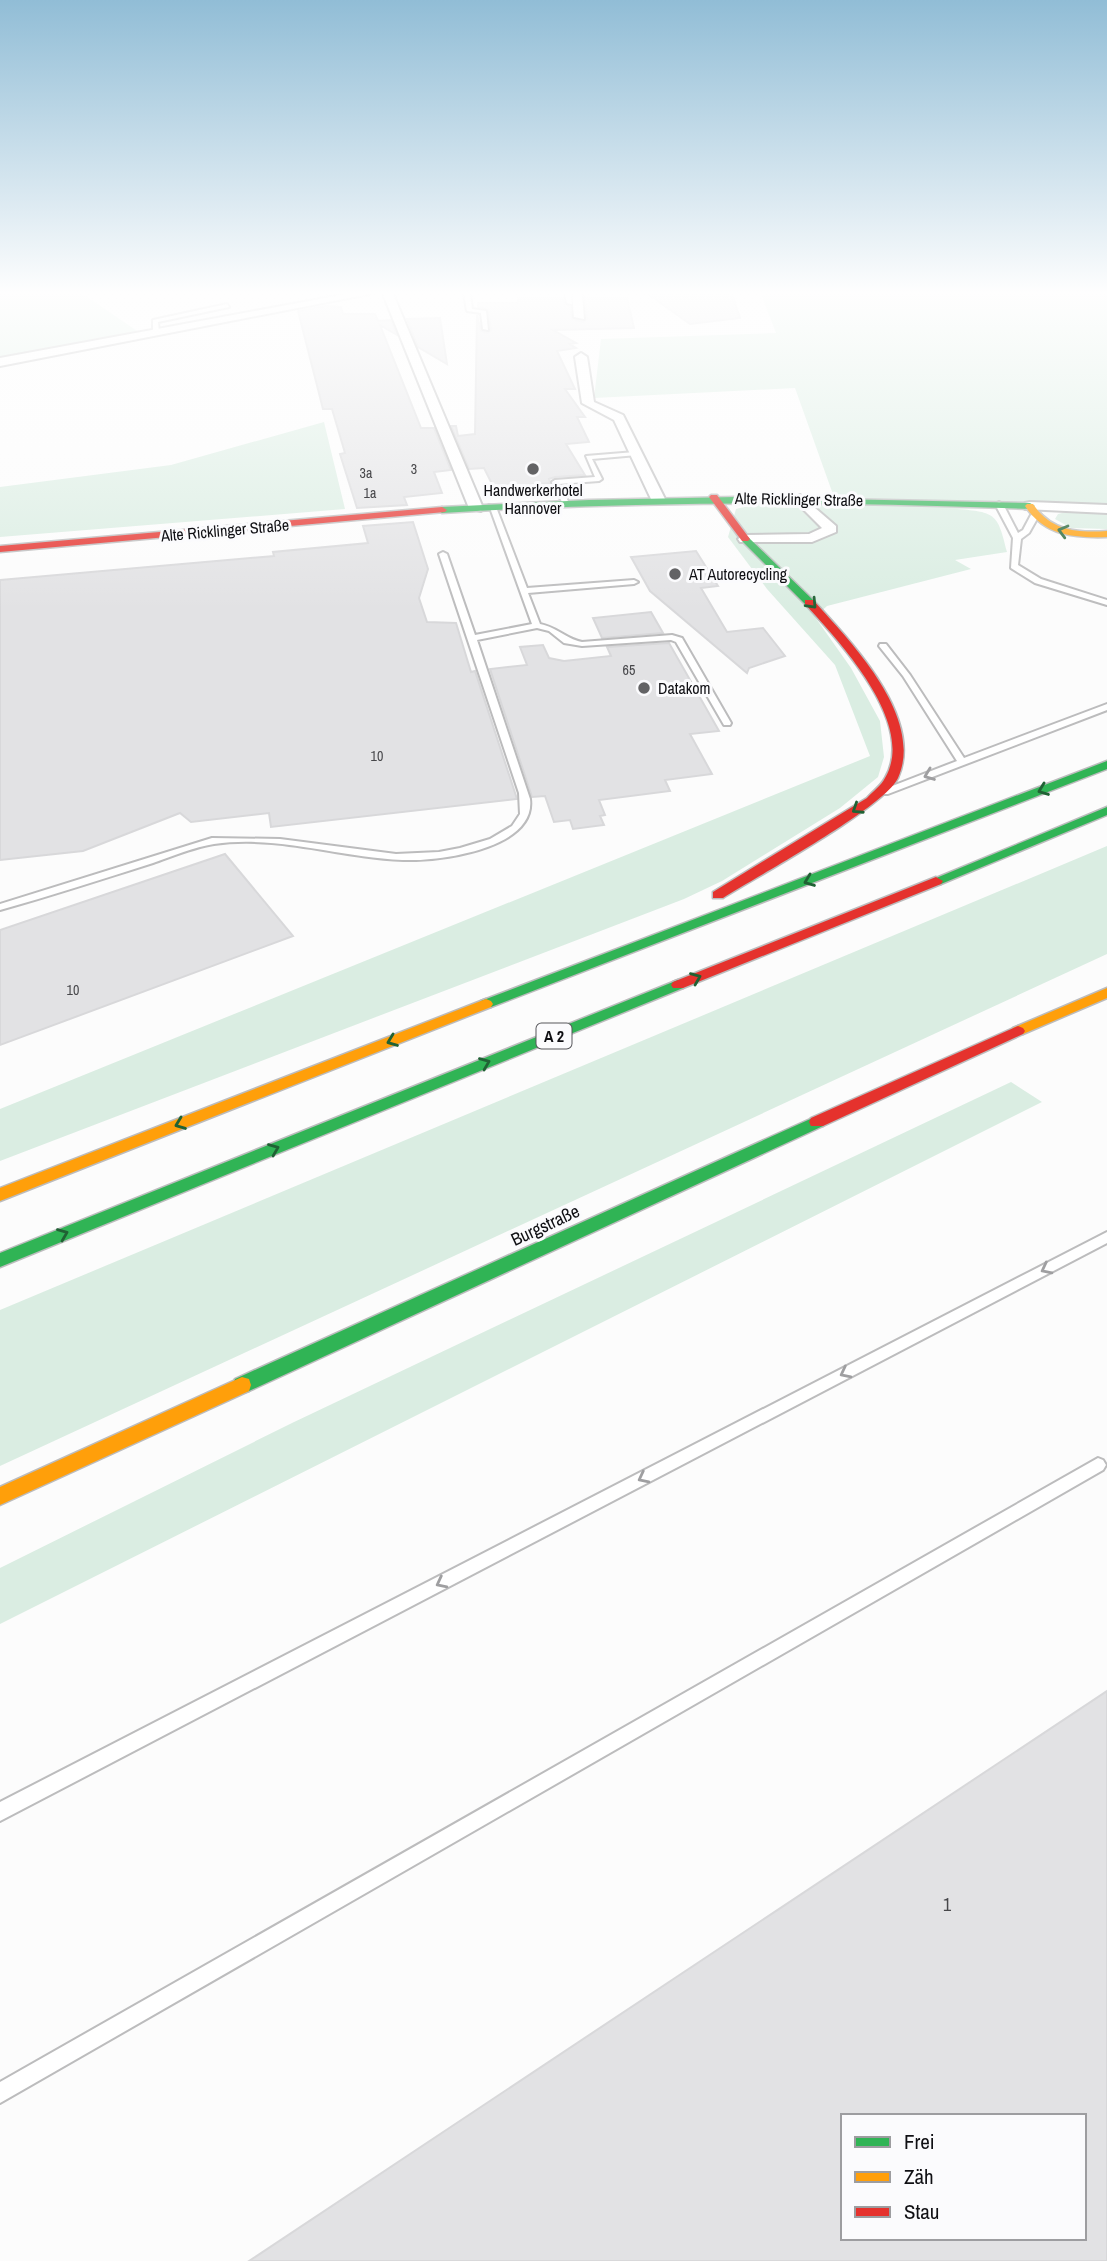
<svg xmlns="http://www.w3.org/2000/svg" width="1107" height="2261" font-family="'Archivo Narrow',sans-serif">
<rect width="100%" height="100%" fill="#fcfcfc"/>
<path fill="#daede2" d="M 0,294 L 83,294 L 140,333 L 0,358 Z
M 761,294 L 1107,294 L 1107,506 L 957,509 C 996,512 998,514 1007,552 L 955,560 L 971,569 L 827,606 L 815,617 L 851,668 L 880,721 L 884,757 L 878,777 L 840,808 L 722,881 L 684,899 L 0,1161 L 0,1109 L 870,756 L 835,665 L 767,589 L 728,537 L 736,509 L 759,503 L 835,500 L 795,388 L 594,398 L 601,339 L 776,333 Z
M 324,422 L 345,509 L 0,537 L 0,487 L 171,465 Z
M 1066,512 L 1107,514 L 1107,529 L 1071,528 L 1055,519 L 1058,514 Z
M 1107,846 L 1107,954 L 0,1466 L 0,1310 Z
M 1011,1082 L 1042,1102 L 0,1624 L 0,1568 L 292,1423 Z"/>
<path fill="#e2e2e4" stroke="#d8d8da" stroke-width="2" fill-rule="evenodd" d="M 648,294 L 732,294 L 740,318 L 690,324 Z
M 518,298 L 563,298 L 564,304 L 570,306 L 572,319 L 583,322 L 587,319 L 585,298 L 627,298 L 634,328 L 553,330 L 576,343 L 570,344 L 576,348 L 557,351 L 575,389 L 565,389 L 585,417 L 577,417 L 589,442 L 566,444 L 585,475 L 555,477 L 549,479 L 550,483 L 494,488 L 484,468 L 469,469 L 451,426 L 456,426 L 458,436 L 475,434 L 477,315 L 481,331 L 487,333 L 491,330 L 488,309 L 478,307 L 478,303 L 518,303 Z
M 326,306 L 341,307 L 343,314 L 375,314 L 378,321 L 391,320 L 397,335 L 380,325 L 421,428 L 434,428 L 451,470 L 434,472 L 442,493 L 404,497 L 407,505 L 357,508 L 340,454 L 345,453 L 332,409 L 323,409 L 298,311 Z
M 440,318 L 447,364 L 418,347 L 407,319 Z
M 413,522 L 428,569 L 419,598 L 427,622 L 456,623 L 471,672 L 475,671 L 517,799 L 271,827 L 269,813 L 191,822 L 180,813 L 83,851 L 0,860 L 0,580 L 274,556 L 273,552 L 368,543 L 363,526 Z
M 696,551 L 718,586 L 701,588 L 727,632 L 763,628 L 785,656 L 749,668 L 747,673 L 650,591 L 631,557 Z
M 651,612 L 663,633 L 602,638 L 593,618 Z
M 669,643 L 719,731 L 690,734 L 712,774 L 665,780 L 670,791 L 599,800 L 605,815 L 600,816 L 604,825 L 573,829 L 570,820 L 554,822 L 545,796 L 532,797 L 490,669 L 527,665 L 520,647 L 543,645 L 549,658 L 564,661 L 611,656 L 607,647 Z
M 225,854 L 293,936 L 0,1045 L 0,930 Z
M 1107,1691 L 1107,2261 L 249,2261 ZM 843,2116 L 1084,2116 L 1084,2238 L 843,2238 Z"/>
<g fill="none" stroke-linecap="round" stroke-linejoin="round">
<defs>
<path id="lane" d="M 464,294 L 470,294 L 472,309 L 486,311 L 488,330 L 483,329 L 481,313 L 467,311 Z
M 565,294 L 571,294 L 572,304 L 567,303 Z
M 227,304 L 229,307 L 158,322 L 159,332 L 156,334 L 153,332 L 153,320 Z
M 635,452 L 638,454 L 637,455 L 592,459 L 602,479 L 599,481 L 559,484 L 569,503 L 563,504 L 552,482 L 555,480 L 595,477 L 586,456 Z
M 999,502 L 1003,504 L 1018,533 L 1023,530 L 1031,515 L 1038,517 L 1029,533 L 1021,539 L 1018,565 L 1041,579 L 1107,600 L 1107,605 L 1035,583 L 1011,568 L 1013,538 L 995,504 Z
M 489,505 L 496,507 L 527,588 L 634,580 L 638,582 L 634,584 L 528,593 L 540,624 C 559,628 564,638 582,642 L 672,635 L 682,638 L 731,723 L 730,725 L 724,725 L 676,642 L 671,640 L 582,646 L 564,643 L 549,631 L 537,628 L 477,640 L 530,799 C 536,846 450,859 416,860 C 349,861 282,834 214,844 C 194,847 173,856 153,863 C 102,879 51,896 0,910 L 0,904 L 212,838 L 280,839 L 396,854 L 439,852 L 460,848 L 490,839 L 512,826 L 520,814 L 519,793 L 439,554 L 443,552 L 447,554 L 475,635 L 532,624 Z
M 880,644 L 886,644 L 910,675 L 964,758 L 1107,704 L 1107,710 L 888,794 L 882,794 L 882,790 L 957,761 L 903,676 L 879,646 Z
M 1107,1232 L 1107,1243 L 0,1821 L 0,1802 Z
M 1098,1458 L 1103,1460 L 1106,1465 L 1103,1470 L 0,2103 L 0,2082 Z"/>
<path id="street" d="M 347,294 L 369,294 L 0,366 L 0,358 Z
M 383,294 L 393,294 L 483,508 L 481,511 L 469,508 Z
M 572,294 L 582,294 L 584,319 L 574,317 Z
M 581,353 L 587,357 L 594,402 L 623,415 L 665,499 L 663,502 L 651,499 L 614,420 L 582,403 L 575,357 Z
M 800,495 L 836,526 L 836,532 L 812,542 L 740,542 L 738,539 L 745,535 L 809,534 L 822,528 L 793,499 Z
M 1030,502 L 1107,505 L 1107,513 L 1025,509 L 1025,503 Z"/>
<path id="fast" d="M 736,497 L 1030,503 L 1035,506 L 1030,509 C 834,501 638,501 442,513 L 437,510 L 442,507 L 589,500 Z
M 742,537 L 748,537 L 813,600 L 813,604 L 805,604 L 742,541 Z
M 1107,761 L 1107,769 L 491,1007 L 481,1007 L 479,1004 L 481,1001 Z
M 1107,807 L 1107,815 L 941,884 L 936,885 L 929,881 Z
M 678,980 L 683,982 L 685,985 L 683,988 L 0,1267 L 0,1253 Z
M 817,1116 L 823,1118 L 825,1122 L 823,1126 L 249,1391 L 242,1393 L 235,1391 L 233,1385 L 235,1379 Z"/>
<path id="slow" d="M 1027,504 L 1033,504 C 1051,531 1077,533 1107,531 L 1107,537 C 1074,538 1045,536 1025,506 Z
M 1107,988 L 1107,998 L 1023,1034 L 1013,1034 L 1011,1031 L 1013,1028 Z
M 486,999 L 491,1001 L 493,1004 L 491,1007 L 0,1201 L 0,1188 Z
M 242,1377 L 249,1379 L 251,1385 L 249,1391 L 0,1505 L 0,1487 Z"/>
<path id="jam" d="M 711,495 L 717,495 L 750,539 L 748,541 L 742,541 L 709,497 Z
M 442,507 L 447,510 L 445,512 L 0,552 L 0,546 Z
M 805,600 L 813,600 C 850,641 925,717 898,778 C 885,807 756,877 723,898 L 713,898 L 713,892 L 867,798 C 872,792 881,786 885,778 C 917,724 839,641 805,604 Z
M 936,877 L 943,881 L 941,884 L 683,988 L 673,988 L 671,985 L 673,982 Z
M 1018,1026 L 1023,1028 L 1025,1031 L 1023,1034 L 823,1126 L 811,1126 L 809,1122 L 811,1118 Z"/>
</defs>
<use href="#lane" stroke="#bcbcbd" stroke-width="4"/>
<use href="#street" stroke="#bcbcbd" stroke-width="4"/>
<use href="#fast" stroke="#bcbcbd" stroke-width="3"/>
<use href="#slow" stroke="#bcbcbd" stroke-width="3"/>
<use href="#jam" stroke="#bcbcbd" stroke-width="3"/>
<use href="#lane" fill="#fff" fill-rule="evenodd"/>
<use href="#street" fill="#fff" fill-rule="evenodd"/>
<use href="#fast" fill="#30b455" fill-rule="evenodd"/>
<use href="#slow" fill="#ff9f0a" fill-rule="evenodd"/>
<use href="#jam" fill="#e5322d" fill-rule="evenodd"/>
</g>
<defs><path id="oneway-chevron" d="M-2-3.5L2.5 0L-2 3.5" fill="none" stroke-width="1.6" stroke-linecap="round" stroke-linejoin="round" transform="scale(1.75)"/></defs>
<g stroke="#206234">
<use href="#oneway-chevron" transform="translate(1063 531) rotate(-165)"/>
<use href="#oneway-chevron" transform="translate(812 604) rotate(47)"/>
<use href="#oneway-chevron" transform="translate(1043 790) rotate(159)"/>
<use href="#oneway-chevron" transform="translate(857 809) rotate(147)"/>
<use href="#oneway-chevron" transform="translate(809 881) rotate(159)"/>
<use href="#oneway-chevron" transform="translate(696 978) rotate(-22)"/>
<use href="#oneway-chevron" transform="translate(392 1041) rotate(159)"/>
<use href="#oneway-chevron" transform="translate(485 1063) rotate(-22)"/>
<use href="#oneway-chevron" transform="translate(180 1124) rotate(159)"/>
<use href="#oneway-chevron" transform="translate(274 1149) rotate(-22)"/>
<use href="#oneway-chevron" transform="translate(63 1234) rotate(-22)"/>
</g>
<g stroke="#9f9fa1">
<use href="#oneway-chevron" transform="translate(929 775) rotate(159)"/>
<use href="#oneway-chevron" transform="translate(1046 1269) rotate(153)"/>
<use href="#oneway-chevron" transform="translate(845 1373) rotate(153)"/>
<use href="#oneway-chevron" transform="translate(643 1478) rotate(153)"/>
<use href="#oneway-chevron" transform="translate(441 1583) rotate(153)"/>
</g>
<linearGradient id="sky" x2="0" y2="1"><stop stop-color="#91bdd6"/><stop offset="0.48" stop-color="#fefefe"/><stop offset="1" stop-color="#fefefe" stop-opacity="0"/></linearGradient>
<rect width="1107" height="610" fill="url(#sky)"/>
<g fill="#636365" stroke="#fbfbfd" stroke-width="2.5">
<circle cx="533" cy="469" r="7"/>
<circle cx="675" cy="574" r="7"/>
<circle cx="644" cy="688" r="7"/>
</g>
<g text-anchor="middle" dominant-baseline="central" stroke-width="6" stroke-linejoin="round" paint-order="stroke">
<g font-size="14" fill="#47474a">
<text x="414" y="469">3</text>
<text x="366" y="473">3a</text>
<text x="370" y="493">1a</text>
<text x="629" y="670">65</text>
<text x="377" y="756">10</text>
<text x="73" y="990">10</text>
</g>
<g font-size="16" fill="#101014" stroke="#fbfbfd" text-anchor="start">
<text x="533" y="490" text-anchor="middle">Handwerkerhotel<tspan x="533" dy="18">Hannover</tspan></text>
<text x="689" y="574">AT Autorecycling</text>
<text x="658" y="688">Datakom</text>
</g>
<g font-size="16" fill="#101014" stroke="#fbfbfd">
<text transform="translate(799 499) rotate(1)">Alte Ricklinger Straße</text>
<text transform="translate(225 530) rotate(-5)">Alte Ricklinger Straße</text>
</g>
<rect fill="#fbfbfd" stroke="#56565a" stroke-width="2" x="536.5" y="1023.5" width="35" height="25" rx="5"/>
<g font-size="16" font-weight="bold" fill="#101014">
<text x="554" y="1036">A 2</text>
</g>
<g font-size="18" fill="#101014" stroke="#fbfbfd">
<text transform="translate(545 1225) rotate(-25)">Burgstraße</text>
</g>
<g font-size="18" fill="#47474a">
<text x="947" y="1904">1</text>
</g>
</g>
<rect x="841" y="2114" width="245" height="126" fill="#fbfbfd" stroke="#9d9da0" stroke-width="2"/>
<rect x="855" y="2137" width="35" height="10" fill="#30b455" stroke="#9d9da0" stroke-width="2"/>
<text x="904" y="2149" font-size="21" fill="#101014">Frei</text>
<rect x="855" y="2172" width="35" height="10" fill="#ff9f0a" stroke="#9d9da0" stroke-width="2"/>
<text x="904" y="2184" font-size="21" fill="#101014">Zäh</text>
<rect x="855" y="2207" width="35" height="10" fill="#e5322d" stroke="#9d9da0" stroke-width="2"/>
<text x="904" y="2219" font-size="21" fill="#101014">Stau</text>
</svg>
